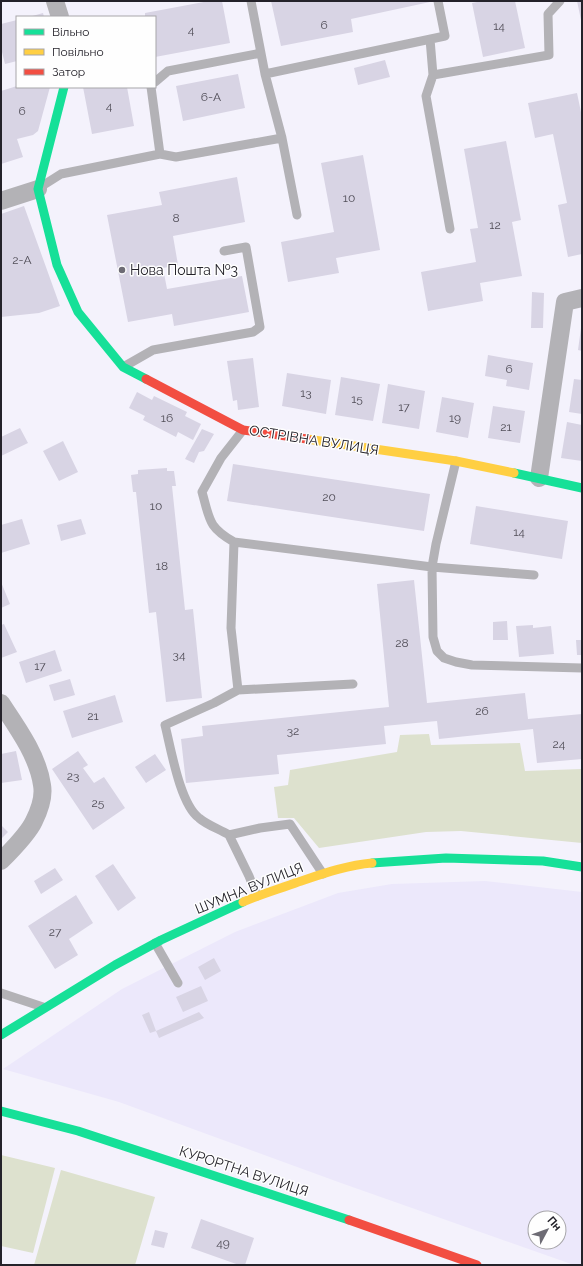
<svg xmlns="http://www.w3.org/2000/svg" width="583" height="1266" font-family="Raleway,sans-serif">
<rect width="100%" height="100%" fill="#f4f2fc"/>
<path fill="#ece8fb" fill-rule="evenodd" d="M 485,881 L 582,892 L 582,1265 L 574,1265 L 341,1183 L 119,1102 L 3,1069 L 122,989 L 235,932 L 338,893 L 392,884 ZM 535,1218 L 559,1218 L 559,1242 L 535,1242 Z"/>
<path fill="#dde1ce" d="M 429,734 L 431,745 L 520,743 L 525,771 L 582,769 L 582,843 L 461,831 L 426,832 L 319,848 L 294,818 L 278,818 L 274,787 L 288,785 L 290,770 L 397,752 L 400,735 Z
M 1,1155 L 55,1168 L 33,1253 L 1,1246 Z
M 61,1170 L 155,1197 L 135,1265 L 34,1265 Z"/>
<path fill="#d8d4e4" d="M 209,1 L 222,1 L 230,43 L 155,57 L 155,17 L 145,17 L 145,13 Z
M 271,1 L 429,1 L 430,2 L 351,19 L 353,32 L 281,46 Z
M 482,1 L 515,1 L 525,48 L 483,57 L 472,3 Z
M 577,1 L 582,1 L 582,20 L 581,20 Z
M 43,13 L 44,17 L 29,17 Z
M 17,20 L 17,61 L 5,64 L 1,48 L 1,24 Z
M 385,60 L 390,77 L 358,85 L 354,68 Z
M 238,74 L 245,108 L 183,121 L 176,86 Z
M 17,86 L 50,87 L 38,131 L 33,135 L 17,139 L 23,157 L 1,164 L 1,91 Z
M 83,87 L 127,87 L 134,126 L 92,134 Z
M 577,93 L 582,117 L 582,254 L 568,257 L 558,205 L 567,203 L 553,134 L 535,138 L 528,103 Z
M 506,141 L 521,220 L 512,222 L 522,276 L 480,283 L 483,301 L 428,311 L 421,272 L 476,262 L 470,229 L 478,228 L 464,149 Z
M 363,155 L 380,250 L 336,258 L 339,273 L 288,282 L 281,242 L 334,232 L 321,163 Z
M 237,177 L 245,222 L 173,236 L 178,265 L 163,268 L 167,289 L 242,276 L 249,312 L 174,326 L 172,314 L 128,322 L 107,215 L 162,205 L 159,192 Z
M 24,206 L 60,306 L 39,313 L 1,317 L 1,214 Z
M 532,292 L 544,293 L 543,328 L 531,328 Z
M 581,328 L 582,328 L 582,351 L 578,350 Z
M 488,355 L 533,363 L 529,390 L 506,386 L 507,380 L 485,376 Z
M 253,358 L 259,407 L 238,410 L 237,400 L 233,401 L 227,361 Z
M 287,373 L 331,380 L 326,414 L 282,406 Z
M 341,377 L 380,384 L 373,421 L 335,415 Z
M 574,379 L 582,380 L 582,414 L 569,412 Z
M 388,384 L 425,391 L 419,429 L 382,423 Z
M 137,392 L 152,400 L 154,396 L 187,412 L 185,416 L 201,424 L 193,440 L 178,432 L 176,437 L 143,420 L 145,416 L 129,408 Z
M 442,397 L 474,403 L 468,438 L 436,432 Z
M 493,406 L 525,411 L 520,443 L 488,438 Z
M 567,422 L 582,425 L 582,461 L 561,458 Z
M 20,428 L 28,443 L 1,456 L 1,437 Z
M 202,429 L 214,434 L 204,451 L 199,452 L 194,463 L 185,459 Z
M 63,441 L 78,472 L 59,481 L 43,451 Z
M 233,464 L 430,494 L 424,531 L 227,501 Z
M 167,468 L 167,471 L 174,471 L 176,486 L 172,486 L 185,610 L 193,609 L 202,698 L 166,702 L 156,612 L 149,613 L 136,492 L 133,492 L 131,475 L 138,474 L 138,470 Z
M 476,506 L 568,521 L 562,559 L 470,544 Z
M 22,519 L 30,544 L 1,553 L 1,525 Z
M 81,519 L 86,534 L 61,541 L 57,525 Z
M 414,580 L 427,703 L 525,693 L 528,719 L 582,714 L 582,759 L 537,763 L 533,729 L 439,739 L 437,721 L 384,726 L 386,744 L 277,755 L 279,774 L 186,783 L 181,739 L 203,736 L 202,726 L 389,707 L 377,584 Z
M 1,582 L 10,604 L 1,608 Z
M 507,621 L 508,640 L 493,640 L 493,622 Z
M 4,624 L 17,652 L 1,658 L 1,625 Z
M 533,625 L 533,628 L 551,626 L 554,654 L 519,657 L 516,626 Z
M 576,640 L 582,640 L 582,655 L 577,655 Z
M 55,650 L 62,671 L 26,683 L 19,662 Z
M 70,679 L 75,695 L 54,701 L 49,685 Z
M 115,695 L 123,722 L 72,738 L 63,711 Z
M 16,751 L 22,780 L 1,783 L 1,754 Z
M 78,751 L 88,765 L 83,768 L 94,783 L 104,777 L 125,808 L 93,830 L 52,769 Z
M 155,754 L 166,770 L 146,783 L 135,767 Z
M 1,825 L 8,832 L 1,839 Z
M 113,864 L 136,898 L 118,911 L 95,876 Z
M 55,868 L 63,880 L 41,894 L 34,881 Z
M 76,895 L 93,923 L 69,939 L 78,955 L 55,969 L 28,926 Z
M 214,958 L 221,971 L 205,980 L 198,967 Z
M 201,986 L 208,1001 L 183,1012 L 176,997 Z
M 149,1012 L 156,1031 L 150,1033 L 142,1015 Z
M 199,1012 L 204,1018 L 159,1038 L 156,1031 Z
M 201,1219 L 254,1238 L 245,1265 L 239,1265 L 191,1248 Z
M 155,1230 L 168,1233 L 164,1248 L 151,1245 Z"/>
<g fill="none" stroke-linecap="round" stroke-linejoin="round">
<path stroke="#b3b2b6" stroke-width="9" d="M 251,1 L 265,74 L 282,138 L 297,215
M 430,39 L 433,75 L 426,96 L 450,229
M 265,74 L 445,36 L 438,1
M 433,75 L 549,55 L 548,14 L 560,1
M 155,82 L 168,71 L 261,53
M 151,87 L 160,154
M 42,186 L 61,174 L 160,154 L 176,157 L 282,138
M 125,366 L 153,350 L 253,332 L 260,327 L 246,247 L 224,251
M 243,430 L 221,458 L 202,492 C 210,520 208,527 234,542 L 432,567 L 534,575
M 456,461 L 436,544 L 432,567 L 433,637 L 437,651 L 444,658 L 456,662 L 472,665 L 582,668
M 234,542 L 231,628 L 238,690
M 229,835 C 219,829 207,825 199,818 C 180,804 171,749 165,725 L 214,703 L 238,690 L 353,684
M 257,896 L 249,876 L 229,835 L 260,828 L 290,824 L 323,874
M 155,943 L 178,983
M 1,993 L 43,1007"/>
<path stroke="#b3b2b6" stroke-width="18" d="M 55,1 L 60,17
M 1,201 L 38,189
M 539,478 L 565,302 L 582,298
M 1,703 C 17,727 38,756 42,785 C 44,796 39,811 34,821 C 29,832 10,852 1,861"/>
<path stroke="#16e098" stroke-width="9" d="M 64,87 L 38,189 L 57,265 L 78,312 L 123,367 L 146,379
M 514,473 L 582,488
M 372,863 L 446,858 L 543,861 L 582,867
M 1,1035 L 115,965 L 161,940 L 243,902
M 1,1111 L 78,1131 L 349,1220"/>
<path stroke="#ffcf43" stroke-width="9" d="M 307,439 L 456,461 L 514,473
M 243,902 C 261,894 279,889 298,882 C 322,874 347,865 372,863"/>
<path stroke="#f24e42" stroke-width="9" d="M 146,379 L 243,430 L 307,439
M 349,1220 L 477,1265"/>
</g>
<circle fill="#6d6b74" stroke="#fefefe" stroke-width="1.5" cx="122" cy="270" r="4"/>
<g text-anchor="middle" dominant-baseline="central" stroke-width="3" stroke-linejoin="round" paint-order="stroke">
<g font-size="12" fill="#514e58">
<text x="324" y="25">6</text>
<text x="499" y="26">14</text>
<text x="191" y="30">4</text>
<text x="211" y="97">6-А</text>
<text x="109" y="106">4</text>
<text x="22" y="111">6</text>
<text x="349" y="198">10</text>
<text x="176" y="218">8</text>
<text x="495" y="225">12</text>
<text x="22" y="260">2-А</text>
<text x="509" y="369">6</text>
<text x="306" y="393">13</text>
<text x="357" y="399">15</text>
<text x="404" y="407">17</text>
<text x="167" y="418">16</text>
<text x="455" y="418">19</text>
<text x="506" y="427">21</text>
<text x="329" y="497">20</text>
<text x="156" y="506">10</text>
<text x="519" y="532">14</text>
<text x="162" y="566">18</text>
<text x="402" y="643">28</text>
<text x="179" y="655">34</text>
<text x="40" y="666">17</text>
<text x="482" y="711">26</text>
<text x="93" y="716">21</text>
<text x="293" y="731">32</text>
<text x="559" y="744">24</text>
<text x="73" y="776">23</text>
<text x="98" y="803">25</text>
<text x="55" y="932">27</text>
<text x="223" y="1243">49</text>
</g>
<g font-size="14" fill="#24222a" stroke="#fefefe" text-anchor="start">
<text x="130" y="270">Нова Пошта №3</text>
</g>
<g font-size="14" fill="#24222a" stroke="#fefefe">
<text transform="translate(314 440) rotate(9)">ОСТРІВНА ВУЛИЦЯ</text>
<text transform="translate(249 888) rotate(-22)">ШУМНА ВУЛИЦЯ</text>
<text transform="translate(244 1171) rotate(18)">КУРОРТНА ВУЛИЦЯ</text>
</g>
</g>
<rect width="583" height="1266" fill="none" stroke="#24222a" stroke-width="4"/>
<rect x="16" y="16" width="140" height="72" fill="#fefefe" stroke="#a7a6a9"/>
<rect x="24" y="29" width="20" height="6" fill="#16e098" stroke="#a7a6a9"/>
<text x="52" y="36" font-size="12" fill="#24222a">Вільно</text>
<rect x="24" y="49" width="20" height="6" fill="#ffcf43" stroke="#a7a6a9"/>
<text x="52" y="56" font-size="12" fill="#24222a">Повільно</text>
<rect x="24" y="69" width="20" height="6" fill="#f24e42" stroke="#a7a6a9"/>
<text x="52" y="76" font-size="12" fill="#24222a">Затор</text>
<g transform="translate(547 1230) rotate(49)"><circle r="19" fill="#fefefe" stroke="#a7a6a9"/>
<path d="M0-3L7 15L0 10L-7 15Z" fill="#6d6b74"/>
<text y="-6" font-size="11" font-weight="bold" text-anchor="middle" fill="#24222a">Пн</text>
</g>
</svg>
